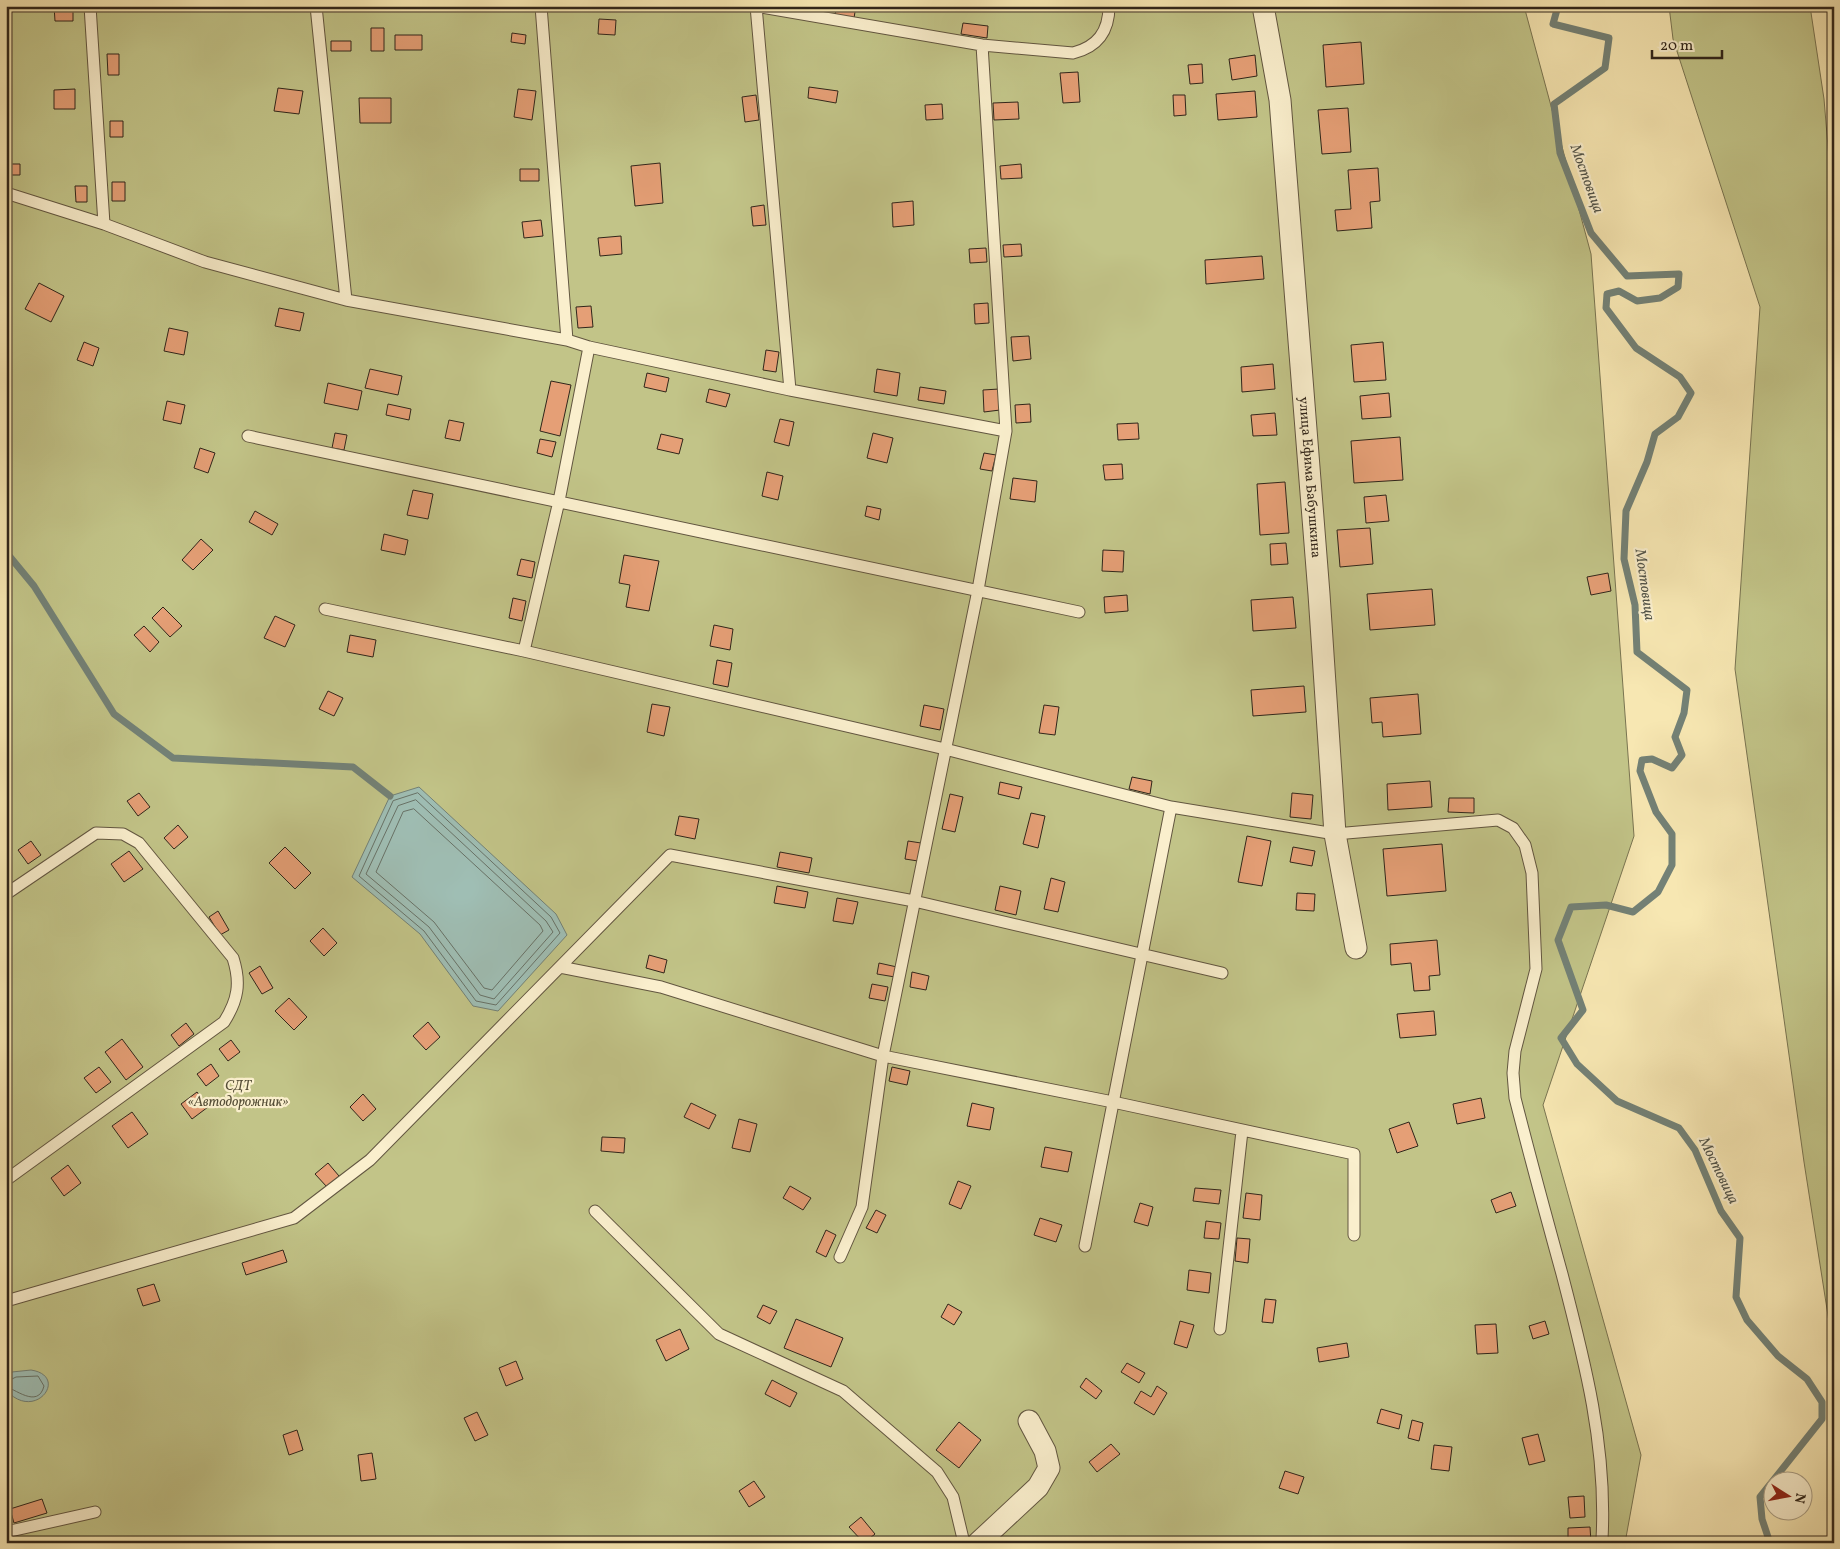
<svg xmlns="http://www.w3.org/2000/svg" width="1840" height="1549" font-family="Vollkorn,serif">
<rect width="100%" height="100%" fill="#f7e7b2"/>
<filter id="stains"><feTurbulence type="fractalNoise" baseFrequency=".004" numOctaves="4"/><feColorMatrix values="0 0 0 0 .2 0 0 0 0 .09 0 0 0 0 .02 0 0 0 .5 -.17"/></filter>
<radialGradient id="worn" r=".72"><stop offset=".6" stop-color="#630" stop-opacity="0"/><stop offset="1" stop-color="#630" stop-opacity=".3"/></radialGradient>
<path fill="#c2c488" stroke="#797451" d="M 6,6 L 1524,6 L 1591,254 L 1634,836 L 1543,1105 L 1641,1455 L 1625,1543 L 6,1543 Z
M 1669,6 L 1810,6 L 1824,99 L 1834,219 L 1834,1354 L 1804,1162 L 1735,669 L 1760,307 L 1673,39 Z"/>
<path fill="#9fbeb4" stroke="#738176" d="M 419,787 L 556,914 L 567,935 L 498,1011 L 473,1006 L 420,934 L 352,877 L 390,796 Z
M 31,1370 C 70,1376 35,1423 6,1390 L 7,1380 L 12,1372 Z"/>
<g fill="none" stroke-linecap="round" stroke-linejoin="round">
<path stroke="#687267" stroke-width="1" d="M 418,793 L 551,917 L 560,933 L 496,1005 L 476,1001 L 424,931 L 359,876 L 393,801 Z
M 416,800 L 546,921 L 553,932 L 494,999 L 480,995 L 429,927 L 366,874 L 398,806 Z
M 414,809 L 540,925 L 543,931 L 492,990 L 484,988 L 434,922 L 376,872 L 403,812 Z
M 6,1382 L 16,1377 L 38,1376 L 44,1386 C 38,1410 13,1387 6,1387"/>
<path stroke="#738176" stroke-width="7" d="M 1558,6 L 1553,24 L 1609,38 L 1605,68 L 1554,104 L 1560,153 L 1591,233 L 1627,276 L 1679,274 L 1678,287 L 1660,298 L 1637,301 L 1619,291 L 1607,294 L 1606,308 L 1636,348 L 1680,377 L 1691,393 L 1678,417 L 1655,434 L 1647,462 L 1626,511 L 1624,559 L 1635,605 L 1637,652 L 1687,690 L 1684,713 L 1675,737 L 1682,755 L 1672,768 L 1652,759 L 1642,760 L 1640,771 L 1656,812 L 1672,834 L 1672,865 L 1658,892 L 1633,912 L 1606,905 L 1571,907 L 1558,940 L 1583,1010 L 1561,1038 L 1577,1064 L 1617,1101 L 1679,1128 L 1695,1150 L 1721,1211 L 1740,1238 L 1736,1297 L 1747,1320 L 1778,1356 L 1807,1379 L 1822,1402 L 1822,1419 L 1760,1497 L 1762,1519 L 1770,1543
M 6,552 L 34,586 L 114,714 L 173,758 L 353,767 L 390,796"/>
</g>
<path fill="#e59f76" stroke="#30251a" d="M 54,6 L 73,6 L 73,21 L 55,21 Z
M 795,6 L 813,6 L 813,11 Z
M 837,6 L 856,6 L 854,18 L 835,15 Z
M 599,19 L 616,20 L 615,35 L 598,34 Z
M 963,23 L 988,26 L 987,38 L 961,34 Z
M 371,28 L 384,28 L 384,51 L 371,51 Z
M 512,33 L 526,35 L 525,44 L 511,42 Z
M 395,35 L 422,35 L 422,50 L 395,50 Z
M 331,41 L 351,41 L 351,51 L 331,51 Z
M 1361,42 L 1364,84 L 1326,87 L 1323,45 Z
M 107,54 L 119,54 L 119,75 L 108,75 Z
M 1255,55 L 1257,76 L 1232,80 L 1229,59 Z
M 1202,64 L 1203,83 L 1190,84 L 1188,65 Z
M 1078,72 L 1080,102 L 1063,103 L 1060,73 Z
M 809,87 L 838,91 L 836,103 L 808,98 Z
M 278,88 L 303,91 L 299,114 L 274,111 Z
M 75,89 L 75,109 L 54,109 L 54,90 Z
M 518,89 L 536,91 L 532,120 L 514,117 Z
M 1255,91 L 1257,117 L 1218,120 L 1216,94 Z
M 756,95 L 759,120 L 745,122 L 742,97 Z
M 1173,95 L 1185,95 L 1186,115 L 1174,116 Z
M 359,98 L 391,98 L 391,123 L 360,123 Z
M 1018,102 L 1019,119 L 994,120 L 993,103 Z
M 942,104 L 943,119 L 926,120 L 925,105 Z
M 1348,108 L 1351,152 L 1322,154 L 1318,110 Z
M 110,121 L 123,121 L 123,137 L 110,137 Z
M 660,163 L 663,203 L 635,206 L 631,166 Z
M 7,164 L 20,164 L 20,175 L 8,175 Z
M 1021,164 L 1022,178 L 1001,179 L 1000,166 Z
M 1378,168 L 1380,201 L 1370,202 L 1372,228 L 1337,231 L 1335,210 L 1351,209 L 1348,170 Z
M 520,169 L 539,169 L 539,181 L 520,181 Z
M 112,182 L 125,182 L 125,201 L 112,201 Z
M 75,186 L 87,186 L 87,202 L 76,202 Z
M 913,201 L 914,225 L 893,227 L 892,203 Z
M 764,205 L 766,225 L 753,226 L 751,207 Z
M 541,220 L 543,236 L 524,238 L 522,222 Z
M 621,236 L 622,254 L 600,256 L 598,238 Z
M 1021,244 L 1022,256 L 1004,257 L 1003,245 Z
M 986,248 L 987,262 L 970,263 L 969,249 Z
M 1262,256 L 1264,279 L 1206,284 L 1205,260 Z
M 39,283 L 64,296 L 51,322 L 25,309 Z
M 988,303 L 989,323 L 975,324 L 974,304 Z
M 591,306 L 593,327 L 578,328 L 576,307 Z
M 279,308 L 304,313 L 300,331 L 275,326 Z
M 169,328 L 188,332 L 184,355 L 164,351 Z
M 1029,336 L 1031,359 L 1013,361 L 1011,337 Z
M 84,342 L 99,348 L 93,366 L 77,360 Z
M 1383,342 L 1386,380 L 1354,382 L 1351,345 Z
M 766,350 L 779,352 L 776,372 L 763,370 Z
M 1273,364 L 1275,389 L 1242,392 L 1241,367 Z
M 370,369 L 402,376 L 398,395 L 365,388 Z
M 877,369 L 900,373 L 897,396 L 874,392 Z
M 647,373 L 669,378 L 666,392 L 644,387 Z
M 551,381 L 571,385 L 560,436 L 540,431 Z
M 328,383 L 362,391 L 358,410 L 324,403 Z
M 920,387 L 946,391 L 944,404 L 918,400 Z
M 709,389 L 730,394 L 726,407 L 706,402 Z
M 999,389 L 1000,410 L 984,412 L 983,390 Z
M 1389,393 L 1391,417 L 1362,419 L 1360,396 Z
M 167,401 L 185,405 L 181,424 L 163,420 Z
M 388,404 L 411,409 L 409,420 L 386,415 Z
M 1030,404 L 1031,422 L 1016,423 L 1015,405 Z
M 1275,413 L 1277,435 L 1253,436 L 1251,415 Z
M 780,419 L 794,422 L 789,446 L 774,442 Z
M 449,420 L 464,423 L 460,441 L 445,438 Z
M 1138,423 L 1139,439 L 1118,440 L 1117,424 Z
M 335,433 L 347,435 L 344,450 L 332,448 Z
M 873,433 L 893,438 L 887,463 L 867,458 Z
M 661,434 L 683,439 L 679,454 L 657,449 Z
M 1400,437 L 1403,480 L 1354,483 L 1351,441 Z
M 540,439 L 556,442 L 552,457 L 537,453 Z
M 200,448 L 215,453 L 208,473 L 194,468 Z
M 984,453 L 996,455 L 992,471 L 980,469 Z
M 1122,464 L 1123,479 L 1105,480 L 1103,465 Z
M 767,472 L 783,476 L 778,500 L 762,496 Z
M 1013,478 L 1037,481 L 1035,502 L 1010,499 Z
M 1285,482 L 1289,533 L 1260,535 L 1257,484 Z
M 413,490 L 433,494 L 428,519 L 407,515 Z
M 1386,495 L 1389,521 L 1366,523 L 1364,497 Z
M 867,506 L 881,509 L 879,520 L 865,516 Z
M 255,511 L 278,524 L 272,535 L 249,522 Z
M 1370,528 L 1373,564 L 1340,567 L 1337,530 Z
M 384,534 L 408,540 L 405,555 L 381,550 Z
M 201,539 L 213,550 L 193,570 L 182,560 Z
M 1286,543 L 1288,564 L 1271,565 L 1270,544 Z
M 1103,550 L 1124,551 L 1123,572 L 1102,571 Z
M 624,555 L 659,561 L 649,611 L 626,607 L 630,585 L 619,583 Z
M 521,559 L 535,562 L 532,578 L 517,575 Z
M 1608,573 L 1611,591 L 1591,595 L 1587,577 Z
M 1432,589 L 1435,625 L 1370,630 L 1367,594 Z
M 1127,595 L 1128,611 L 1105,613 L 1104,597 Z
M 1293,597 L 1296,628 L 1253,631 L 1251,600 Z
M 513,598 L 526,601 L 522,621 L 509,618 Z
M 163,607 L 182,626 L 170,637 L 152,618 Z
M 275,616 L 295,625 L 285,647 L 264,638 Z
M 714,625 L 733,629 L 730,650 L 710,646 Z
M 144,626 L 159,642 L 150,652 L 134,635 Z
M 350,635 L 376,640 L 373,657 L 347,652 Z
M 717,660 L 732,663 L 728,687 L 713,684 Z
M 1304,686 L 1306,712 L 1253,716 L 1251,690 Z
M 328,691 L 343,698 L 334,716 L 319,709 Z
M 1418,694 L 1421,734 L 1383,737 L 1382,722 L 1372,723 L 1370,698 Z
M 652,704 L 670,707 L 664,736 L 647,732 Z
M 924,705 L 944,709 L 940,730 L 920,726 Z
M 1044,705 L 1059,707 L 1055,735 L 1039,733 Z
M 1132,777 L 1152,781 L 1150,794 L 1129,789 Z
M 1430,781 L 1432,807 L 1388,810 L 1387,784 Z
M 1000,782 L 1022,787 L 1019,799 L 998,794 Z
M 139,793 L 150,807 L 138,816 L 127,801 Z
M 1292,793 L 1313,795 L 1311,819 L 1290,817 Z
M 950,794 L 963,797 L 955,832 L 942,829 Z
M 1449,798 L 1474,798 L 1474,813 L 1448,812 Z
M 1031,813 L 1045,816 L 1038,848 L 1023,844 Z
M 679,816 L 699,819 L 695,839 L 675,835 Z
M 178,825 L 188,837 L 174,849 L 164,838 Z
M 1247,836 L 1271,841 L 1262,886 L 1238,882 Z
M 31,841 L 41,855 L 28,864 L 18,850 Z
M 908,841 L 921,843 L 918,861 L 905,859 Z
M 1442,844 L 1446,891 L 1387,896 L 1383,849 Z
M 285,847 L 311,873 L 295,889 L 269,863 Z
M 1293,847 L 1315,851 L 1312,866 L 1290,862 Z
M 129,851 L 143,869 L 124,882 L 111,864 Z
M 780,852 L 812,858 L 809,873 L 777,867 Z
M 1051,878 L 1065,882 L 1058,912 L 1044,909 Z
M 777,886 L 808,892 L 805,908 L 774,903 Z
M 1000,886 L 1021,891 L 1016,915 L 995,910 Z
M 1297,893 L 1315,894 L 1314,911 L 1296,910 Z
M 837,898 L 858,902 L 853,924 L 833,921 Z
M 218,911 L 229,930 L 220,935 L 209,917 Z
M 323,928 L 337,943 L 324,956 L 310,941 Z
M 1437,940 L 1440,975 L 1429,976 L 1430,990 L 1414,991 L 1411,963 L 1391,965 L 1390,944 Z
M 649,955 L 667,960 L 664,973 L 646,968 Z
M 879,963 L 897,967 L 895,977 L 877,974 Z
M 260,966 L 273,988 L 262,994 L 249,973 Z
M 912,972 L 929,976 L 926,990 L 910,987 Z
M 872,984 L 888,987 L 885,1001 L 869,998 Z
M 289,998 L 307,1017 L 294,1030 L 275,1011 Z
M 1434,1011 L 1436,1035 L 1400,1038 L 1397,1014 Z
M 428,1022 L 440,1037 L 426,1050 L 413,1036 Z
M 186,1023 L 194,1034 L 179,1046 L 171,1035 Z
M 122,1039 L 143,1067 L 126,1080 L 105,1052 Z
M 231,1040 L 240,1052 L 228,1061 L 219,1049 Z
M 211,1064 L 219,1076 L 206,1086 L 197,1074 Z
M 99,1067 L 111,1082 L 96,1093 L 84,1078 Z
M 892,1067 L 910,1071 L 907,1085 L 889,1081 Z
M 197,1092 L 208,1107 L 192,1119 L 181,1104 Z
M 363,1094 L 376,1109 L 363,1121 L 350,1107 Z
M 1481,1098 L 1485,1118 L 1457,1124 L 1453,1104 Z
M 691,1103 L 716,1115 L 709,1129 L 684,1117 Z
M 972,1103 L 994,1108 L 990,1130 L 967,1126 Z
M 132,1112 L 148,1134 L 128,1148 L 112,1126 Z
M 739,1119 L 757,1124 L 750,1152 L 732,1148 Z
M 1409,1122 L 1418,1146 L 1397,1153 L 1389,1129 Z
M 602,1137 L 625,1138 L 624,1153 L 601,1151 Z
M 1045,1147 L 1072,1152 L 1068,1172 L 1041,1167 Z
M 328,1163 L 339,1176 L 327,1187 L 315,1174 Z
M 68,1165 L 81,1183 L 64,1196 L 51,1178 Z
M 958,1181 L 971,1186 L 961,1209 L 949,1204 Z
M 790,1186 L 811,1198 L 803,1210 L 783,1198 Z
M 1195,1188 L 1221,1190 L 1219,1204 L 1193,1201 Z
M 1511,1192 L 1516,1206 L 1496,1213 L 1491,1200 Z
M 1246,1193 L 1262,1195 L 1260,1220 L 1243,1218 Z
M 1140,1203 L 1153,1207 L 1148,1226 L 1134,1222 Z
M 876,1210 L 886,1215 L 877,1233 L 866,1228 Z
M 1040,1218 L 1062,1225 L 1056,1242 L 1034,1235 Z
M 1206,1221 L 1221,1223 L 1219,1239 L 1204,1238 Z
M 826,1230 L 836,1235 L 826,1257 L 816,1252 Z
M 1237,1238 L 1250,1239 L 1248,1263 L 1235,1261 Z
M 283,1250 L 287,1262 L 246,1275 L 242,1263 Z
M 1189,1270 L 1211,1273 L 1209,1293 L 1187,1290 Z
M 154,1284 L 160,1301 L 143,1306 L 137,1289 Z
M 1265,1299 L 1276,1300 L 1273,1323 L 1262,1322 Z
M 948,1304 L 962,1312 L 954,1325 L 941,1317 Z
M 763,1305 L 777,1311 L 770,1324 L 757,1317 Z
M 796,1319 L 843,1338 L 831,1367 L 784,1348 Z
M 1180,1321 L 1194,1325 L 1187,1348 L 1174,1344 Z
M 1545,1321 L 1549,1334 L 1533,1339 L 1529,1326 Z
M 1496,1324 L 1498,1353 L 1477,1354 L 1475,1325 Z
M 680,1329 L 689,1349 L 666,1361 L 656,1340 Z
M 1347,1343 L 1349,1357 L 1319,1362 L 1317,1348 Z
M 516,1361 L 523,1379 L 506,1386 L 499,1368 Z
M 1127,1363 L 1145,1373 L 1139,1383 L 1121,1372 Z
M 1086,1378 L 1102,1391 L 1096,1399 L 1080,1387 Z
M 772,1380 L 797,1393 L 790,1407 L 765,1394 Z
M 1157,1386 L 1167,1393 L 1154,1415 L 1134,1403 L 1141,1391 L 1151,1397 Z
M 1381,1409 L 1402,1415 L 1399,1429 L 1377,1423 Z
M 477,1412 L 488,1435 L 475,1441 L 464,1418 Z
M 1412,1420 L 1423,1423 L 1419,1441 L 1408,1438 Z
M 959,1422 L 981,1440 L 959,1468 L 936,1450 Z
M 297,1430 L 303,1450 L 289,1455 L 283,1435 Z
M 1538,1434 L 1545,1461 L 1529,1465 L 1522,1438 Z
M 1111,1444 L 1120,1454 L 1097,1472 L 1089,1462 Z
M 1434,1445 L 1452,1447 L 1449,1471 L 1431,1469 Z
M 372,1453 L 376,1479 L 361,1481 L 358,1455 Z
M 1285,1471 L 1304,1477 L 1298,1494 L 1279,1488 Z
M 754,1481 L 765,1497 L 749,1507 L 739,1491 Z
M 1584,1496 L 1585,1517 L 1570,1518 L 1568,1497 Z
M 42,1499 L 47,1513 L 14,1523 L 10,1509 Z
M 861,1517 L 875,1534 L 864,1543 L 849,1527 Z
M 1590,1527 L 1591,1543 L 1568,1543 L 1568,1528 Z"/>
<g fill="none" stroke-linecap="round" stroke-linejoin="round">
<defs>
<path id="service" d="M 90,6 L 104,224
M 316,6 L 346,300
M 541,6 L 567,340
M 755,6 L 982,45 L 1073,53 C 1097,47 1109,32 1109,6
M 756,6 L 790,390
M 982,45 L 1006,431 L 978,590 L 883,1056 L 1113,1102 L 1354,1154 L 1354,1235
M 6,193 L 104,224 L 205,262 L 346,300 L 567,340 L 589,347 L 790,390 L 1006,431
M 248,436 L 1079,612
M 325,609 L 524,651 L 945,749 L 1171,807 L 1335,834 L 1498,820 L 1513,828 L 1525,845 L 1532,873 L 1536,969 L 1515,1051 L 1513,1073 L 1515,1098 C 1530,1157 1546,1216 1562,1274 C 1585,1362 1607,1447 1602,1539
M 524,651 L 559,501 L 589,347
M 6,894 L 96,833 L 123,834 L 139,843 L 233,958 C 241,983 238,1000 224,1022 L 6,1180
M 560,967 L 661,987 L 883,1056 L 862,1207 L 840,1257
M 595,1211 L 719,1334 L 843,1391 L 937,1472 L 953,1497 L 964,1543
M 1085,1246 L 1171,807
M 6,1301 L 294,1218 L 370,1160 L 670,855 L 914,901 L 1222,973
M 1220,1329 L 1242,1131
M 6,1532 L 95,1512"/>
<g id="minor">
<path id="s1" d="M 1263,6 L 1280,100 L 1319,594 L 1335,834 L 1356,948"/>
<path d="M 978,1543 L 1038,1487 L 1049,1468 L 1045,1451 L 1029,1421"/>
</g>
</defs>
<use href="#service" stroke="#625640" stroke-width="13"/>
<use href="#minor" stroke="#625640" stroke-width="23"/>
<use href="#service" stroke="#faefcd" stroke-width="11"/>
<use href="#minor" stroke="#faefcd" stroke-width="21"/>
</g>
<g text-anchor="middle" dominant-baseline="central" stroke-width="4.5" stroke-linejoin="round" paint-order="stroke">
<g font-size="14" fill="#30251a" stroke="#faefcd">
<text stroke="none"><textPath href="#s1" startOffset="474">улица Ефима Бабушкина</textPath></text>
</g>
<g font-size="14" font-style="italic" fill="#544d36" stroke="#faefcd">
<text x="238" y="1086">СДТ<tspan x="238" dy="16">«Автодорожник»</tspan></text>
</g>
<g font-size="15" font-style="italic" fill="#515348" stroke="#faefcd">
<text transform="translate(1586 179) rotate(70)">Мостовица</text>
<text transform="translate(1644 585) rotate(82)">Мостовица</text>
<text transform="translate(1718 1171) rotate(64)">Мостовица</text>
</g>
</g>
<rect width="1840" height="1549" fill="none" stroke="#f7e7b2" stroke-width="25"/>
<rect x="8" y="8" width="1825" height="1534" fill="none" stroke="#30251a" stroke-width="2.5"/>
<rect x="12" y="12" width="1815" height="1524" fill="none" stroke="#30251a"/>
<g transform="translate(1788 1496) rotate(101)"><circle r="24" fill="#faefcd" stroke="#a99e85"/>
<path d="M0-4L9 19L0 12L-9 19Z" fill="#8f2418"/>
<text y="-8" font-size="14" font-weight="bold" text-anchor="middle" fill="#30251a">N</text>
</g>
<path d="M1652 50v8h70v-8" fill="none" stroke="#30251a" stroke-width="2.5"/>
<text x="1660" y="50" font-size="15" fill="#30251a" stroke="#faefcd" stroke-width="4" paint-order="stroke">20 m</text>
<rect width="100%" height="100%" filter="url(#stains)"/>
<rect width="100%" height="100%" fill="url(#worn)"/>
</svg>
